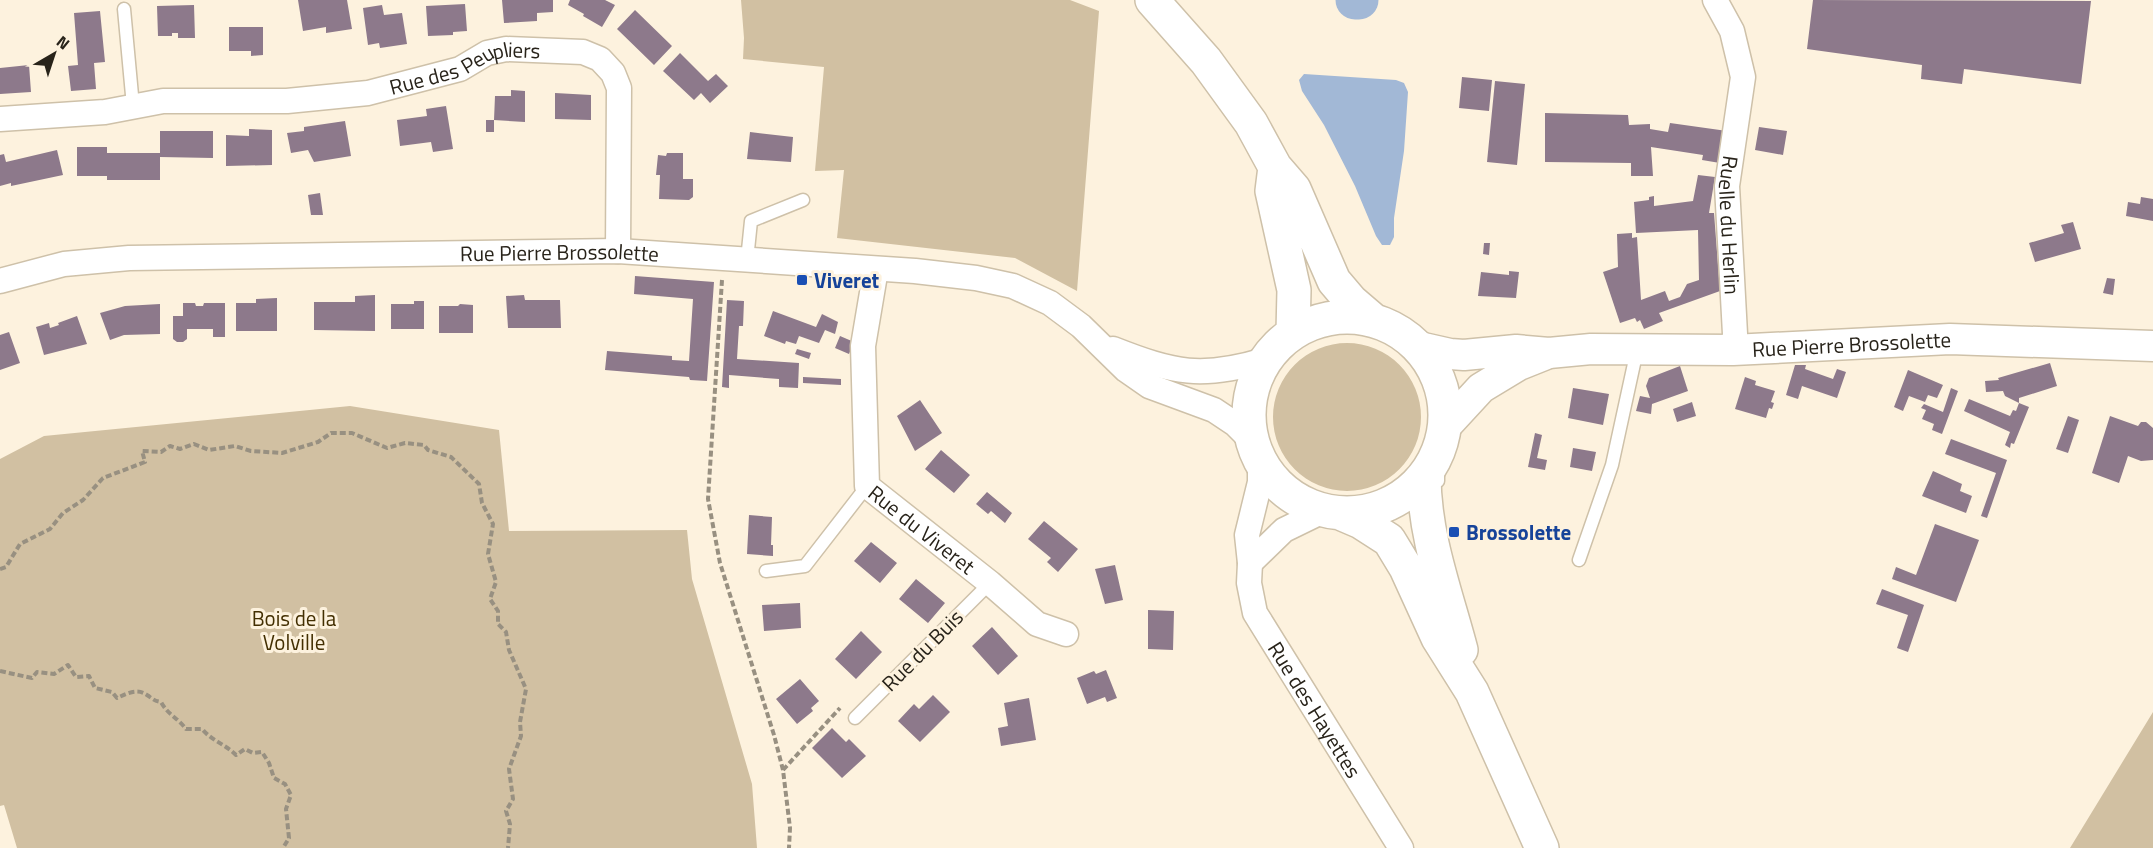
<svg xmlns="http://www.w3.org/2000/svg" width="2153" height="848" font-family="'Titillium Web',sans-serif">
<rect width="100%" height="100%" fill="#fdf2de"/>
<path fill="#d1c0a2" d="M 741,0 L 1070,0 L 1099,11 L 1077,291 L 1015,258 L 837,238 L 844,170 L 815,171 L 824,67 L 743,59 L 744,38 Z
M1273 417a74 74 0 1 1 148 0a74 74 0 1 1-148 0Z
M 350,406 L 499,430 L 509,531 L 687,530 L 692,579 L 752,784 L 757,848 L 17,848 L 4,805 L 0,806 L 0,459 L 44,436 Z
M 2153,712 L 2153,848 L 2070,848 Z"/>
<path fill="#a2b8d6" d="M 1304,74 L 1396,80 L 1404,83 L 1408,92 L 1404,151 L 1394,218 L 1394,237 L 1390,245 L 1382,245 L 1376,236 L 1355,186 L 1324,125 L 1302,91 L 1299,80 Z"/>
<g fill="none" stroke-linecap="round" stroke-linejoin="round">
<path stroke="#a2b8d6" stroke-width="39" d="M 1355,0 L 1359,0"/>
</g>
<path fill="#8d798b" d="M 298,0 L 347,0 L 352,29 L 326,33 L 326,27 L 303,31 Z
M 502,0 L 553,0 L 553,12 L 537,13 L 537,21 L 504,23 Z
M 570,0 L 605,0 L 615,5 L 602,27 L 583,16 L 584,14 L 568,5 Z
M 1813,0 L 2091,1 L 2081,84 L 1964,69 L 1962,84 L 1921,79 L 1922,65 L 1807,49 Z
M 465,4 L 467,31 L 453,32 L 453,35 L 428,36 L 426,6 Z
M 194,5 L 195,38 L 178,38 L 178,33 L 172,33 L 172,36 L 158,36 L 157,6 Z
M 382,5 L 384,15 L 402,13 L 407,44 L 380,48 L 379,43 L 368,45 L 363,8 Z
M 635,10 L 672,46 L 654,65 L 617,29 Z
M 100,11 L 105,62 L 94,63 L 96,89 L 71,91 L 68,66 L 78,65 L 74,13 Z
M 229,27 L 263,27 L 263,55 L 251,56 L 251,51 L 229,51 Z
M 680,53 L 708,81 L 716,74 L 728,86 L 710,103 L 701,93 L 694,100 L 663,71 Z
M 29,65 L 31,92 L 0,94 L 0,68 Z
M 1462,77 L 1492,80 L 1489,111 L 1459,108 Z
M 1495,81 L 1525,84 L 1517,165 L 1487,162 Z
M 511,90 L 525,91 L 525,122 L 494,120 L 495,96 L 511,96 Z
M 555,93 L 591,95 L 591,120 L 555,119 Z
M 446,106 L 453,149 L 433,152 L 431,142 L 400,146 L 397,120 L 427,116 L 426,109 Z
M 1545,113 L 1628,115 L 1629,125 L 1650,124 L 1650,129 L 1668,132 L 1670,123 L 1727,131 L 1720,163 L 1702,160 L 1703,155 L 1651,147 L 1653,176 L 1631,176 L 1631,163 L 1545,162 Z
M 486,120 L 494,120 L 494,132 L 486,132 Z
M 345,121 L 351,156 L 314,162 L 308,150 L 291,153 L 287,133 L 304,131 L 304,127 Z
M 1759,127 L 1787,131 L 1783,155 L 1755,150 Z
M 249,129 L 272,130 L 272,165 L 226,166 L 226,135 L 249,136 Z
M 160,131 L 213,131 L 213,158 L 160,157 L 160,180 L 107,180 L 107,176 L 77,176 L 77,147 L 107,147 L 107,153 L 160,153 Z
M 750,132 L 793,137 L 791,162 L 747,159 Z
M 57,150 L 63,175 L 11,186 L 11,183 L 0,186 L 0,155 L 4,154 L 6,162 Z
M 667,153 L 683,153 L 683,179 L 693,179 L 693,197 L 689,200 L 659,199 L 660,175 L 656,175 L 658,155 L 666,156 Z
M 1698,175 L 1715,177 L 1709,213 L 1714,213 L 1720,291 L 1659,313 L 1663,321 L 1644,329 L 1640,320 L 1637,322 L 1635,318 L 1620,323 L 1603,272 L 1618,267 L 1617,234 L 1632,233 L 1632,238 L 1637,237 L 1641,300 L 1665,291 L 1669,301 L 1680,297 L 1687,284 L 1699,280 L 1698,230 L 1636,233 L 1634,202 L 1649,200 L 1649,197 L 1654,196 L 1654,206 L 1693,201 Z
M 320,193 L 323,215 L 311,215 L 308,195 Z
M 2141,197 L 2153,199 L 2153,221 L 2126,216 L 2128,202 L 2140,204 Z
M 2073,222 L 2081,249 L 2035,262 L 2029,243 L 2064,233 L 2061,225 Z
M 1484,243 L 1490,243 L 1489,255 L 1483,254 Z
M 1509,271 L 1519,272 L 1516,298 L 1478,296 L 1481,272 L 1509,275 Z
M 635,276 L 714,282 L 707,381 L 690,380 L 689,377 L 605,370 L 607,351 L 672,356 L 672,360 L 689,361 L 693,299 L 634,294 Z
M 2107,278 L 2115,279 L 2113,295 L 2103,293 Z
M 375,295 L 375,331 L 314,330 L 314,302 L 355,302 L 355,296 Z
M 524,295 L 525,300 L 560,300 L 561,328 L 508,328 L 506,296 Z
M 277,298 L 277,331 L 236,331 L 236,303 L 256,303 L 256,299 Z
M 727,300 L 744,301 L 743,326 L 739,326 L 737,359 L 799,363 L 798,388 L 779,387 L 779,379 L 729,375 L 729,388 L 722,387 Z
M 414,301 L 424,301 L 424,329 L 391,329 L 391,304 L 414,304 Z
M 183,303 L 195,303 L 196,306 L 203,306 L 204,303 L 225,303 L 225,337 L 213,337 L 213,329 L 187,329 L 187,339 L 183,342 L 177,342 L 173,339 L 173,316 L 183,316 Z
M 160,304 L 160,334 L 124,335 L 110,340 L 100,313 L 125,306 Z
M 460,304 L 473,305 L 473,333 L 439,333 L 439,306 L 458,306 Z
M 773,311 L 816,327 L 822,314 L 838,322 L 835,334 L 825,330 L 819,343 L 799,336 L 796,344 L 786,341 L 785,344 L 764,336 Z
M 77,316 L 87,344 L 44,355 L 36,327 L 49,323 L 50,328 L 59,325 L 58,323 Z
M 9,332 L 20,363 L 0,370 L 0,335 Z
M 840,336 L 854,342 L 849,354 L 835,348 Z
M 797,349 L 811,353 L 809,359 L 795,354 Z
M 2050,363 L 2057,386 L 2019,398 L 2019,403 L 2005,396 L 2003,391 L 1986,392 L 1985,381 L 1999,380 L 1998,378 Z
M 1795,365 L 1806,365 L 1805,369 L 1833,379 L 1837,369 L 1846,372 L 1837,398 L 1802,386 L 1798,399 L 1786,395 Z
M 1680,366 L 1688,391 L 1652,404 L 1651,414 L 1636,411 L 1640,396 L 1650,398 L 1646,386 L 1649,378 Z
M 1908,370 L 1943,385 L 1937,398 L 1928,395 L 1925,402 L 1909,396 L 1903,411 L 1894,407 Z
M 803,377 L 841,379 L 841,385 L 803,383 Z
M 1745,377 L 1756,381 L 1755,385 L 1775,391 L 1771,402 L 1774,403 L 1772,409 L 1769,408 L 1766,418 L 1735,409 Z
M 1573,388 L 1609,394 L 1603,425 L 1568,418 Z
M 1951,388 L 1958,391 L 1942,434 L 1932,430 L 1934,424 L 1922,419 L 1926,410 L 1921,408 L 1924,404 L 1943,412 Z
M 1969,399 L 2010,416 L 2013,410 L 2016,411 L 2019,403 L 2029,407 L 2014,444 L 2011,443 L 2010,448 L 2005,445 L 2010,432 L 1964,411 Z
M 920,400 L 942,433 L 915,451 L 897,416 Z
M 1692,402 L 1696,416 L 1677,422 L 1673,409 Z
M 2068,416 L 2079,420 L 2068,453 L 2056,449 Z
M 2110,416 L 2138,426 L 2141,422 L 2146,422 L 2153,428 L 2153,460 L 2141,461 L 2128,456 L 2119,483 L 2092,473 Z
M 1535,433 L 1542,435 L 1537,458 L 1547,460 L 1545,470 L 1528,467 Z
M 1951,439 L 2007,460 L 1987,518 L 1981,516 L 1996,473 L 1945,454 Z
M 1573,448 L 1596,452 L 1592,471 L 1570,467 Z
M 941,450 L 970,475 L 954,493 L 925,469 Z
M 1933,471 L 1962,484 L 1960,491 L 1972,496 L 1966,513 L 1922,496 Z
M 987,492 L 1012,513 L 1005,523 L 991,511 L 988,514 L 976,504 Z
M 749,515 L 772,517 L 771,545 L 773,545 L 773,556 L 747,554 Z
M 1044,521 L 1078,549 L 1058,572 L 1047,562 L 1051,558 L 1028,539 Z
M 1935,524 L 1979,540 L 1956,602 L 1892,579 L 1896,567 L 1916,575 Z
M 871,542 L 897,563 L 880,583 L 854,561 Z
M 1115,565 L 1123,600 L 1105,604 L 1095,569 Z
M 916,579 L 945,603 L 928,623 L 899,599 Z
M 1882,589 L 1924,605 L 1908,652 L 1897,648 L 1908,615 L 1876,604 Z
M 800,603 L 801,628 L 764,631 L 762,605 Z
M 1148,610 L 1174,611 L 1173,650 L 1148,649 Z
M 992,627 L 1018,656 L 998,675 L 972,646 Z
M 861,631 L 882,652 L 856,679 L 835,659 Z
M 1106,670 L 1117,698 L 1107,702 L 1105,697 L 1087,704 L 1077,678 L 1094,671 L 1096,674 Z
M 800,679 L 819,701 L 811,708 L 813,711 L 797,724 L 776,699 Z
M 933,695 L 950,712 L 920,742 L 898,721 L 914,704 L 919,709 Z
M 1029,698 L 1036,740 L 1001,746 L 998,728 L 1008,726 L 1004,703 Z
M 832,728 L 846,742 L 849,739 L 866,756 L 842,778 L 812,748 Z"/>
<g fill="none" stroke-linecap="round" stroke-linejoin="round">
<defs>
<path id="service" d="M 124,9 L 133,106
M 747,260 L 751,221 L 803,200
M 1438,481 L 1438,453
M 1579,560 L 1612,465 L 1637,350
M 766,571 L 805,566 L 867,486
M 855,718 L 990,583"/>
<g id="minor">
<path id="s1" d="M 1715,0 L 1732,31 L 1743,77 L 1727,186 L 1735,334 L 1733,350"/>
<path id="s2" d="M 0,119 L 105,112 L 163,101 L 287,101 L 368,93 L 460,69 L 487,53 L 506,49 L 583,52 L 600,59 L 613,73 L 619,88 L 618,251"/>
<path id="s3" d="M 876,269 L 863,346 L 867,486 L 990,583 L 1037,624 L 1066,634"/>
<path id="s4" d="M 0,281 L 64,264 L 129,258 L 618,251 L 915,271 L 976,278 L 1013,286 L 1050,303 L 1081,326 L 1126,370 L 1149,386 L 1214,410 L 1235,424 L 1253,442"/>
<path d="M 1113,349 C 1174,373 1202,379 1265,360"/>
<path id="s5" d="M 1260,459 L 1260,482 L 1247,535 L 1250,563 L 1249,583 L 1255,613 L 1401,848"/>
<path d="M 1250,563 L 1284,530 L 1325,510"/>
</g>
<g id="tertiary">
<path id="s6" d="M 1419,347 L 1450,354 L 1464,355 L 1516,350 L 1549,353 L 1591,349 L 1733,350 L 1950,339 L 2153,346"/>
<path d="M 1445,427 L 1481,388 L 1519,365 L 1544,355"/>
</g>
<path id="secondary" d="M 1152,0 L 1206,61 L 1251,123 L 1275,167 L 1294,189 L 1334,281 L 1351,301 L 1372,319
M 1275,167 L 1272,191 L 1294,290 L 1293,332
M1249 415a98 98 0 1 1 196 0a98 98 0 1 1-196 0Z
M 1424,476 C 1424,536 1446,593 1461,650
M 1340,513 L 1361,522 L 1389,540 L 1406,568 L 1438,638 L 1472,692 L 1542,848"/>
</defs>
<use href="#service" stroke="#cec1a9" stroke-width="15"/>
<use href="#minor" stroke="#cec1a9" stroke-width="27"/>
<use href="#tertiary" stroke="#cec1a9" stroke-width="33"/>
<use href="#secondary" stroke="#cec1a9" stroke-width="36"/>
<path stroke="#989081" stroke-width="4" stroke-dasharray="6 3" stroke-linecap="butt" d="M 722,280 L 708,499 L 720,563 L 774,735 L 783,770 L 790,828 L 789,848
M 0,569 L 6,567 L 20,544 L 50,529 L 63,513 L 83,500 L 103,478 L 145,462 L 142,451 L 161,452 L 170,446 L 180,449 L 194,444 L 209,450 L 235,446 L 251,451 L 282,453 L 318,442 L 331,433 L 352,433 L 387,448 L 405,443 L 424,445 L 428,450 L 451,457 L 479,484 L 482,503 L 493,524 L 488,554 L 496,582 L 490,599 L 498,611 L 498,624 L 506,632 L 509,650 L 526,689 L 520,722 L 521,736 L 509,769 L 513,799 L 506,811 L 510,824 L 508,848
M 0,671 L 32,678 L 37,672 L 54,674 L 68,665 L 76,677 L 89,676 L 95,688 L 112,692 L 117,698 C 128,693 137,688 147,695 C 153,699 154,701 161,702 C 168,715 177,717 186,729 L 202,729 C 212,741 225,744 236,755 L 245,749 L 253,753 L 262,752 L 269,763 L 274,778 L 285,784 L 291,795 L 286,809 L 289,838 L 283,848
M 783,770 L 840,708"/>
<use href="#service" stroke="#fff" stroke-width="12"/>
<use href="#minor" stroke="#fff" stroke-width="24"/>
<use href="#tertiary" stroke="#fff" stroke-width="30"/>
<use href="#secondary" stroke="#fff" stroke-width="33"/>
</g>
<g fill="#1a4fb4" stroke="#fdf2de" stroke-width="2">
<rect x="796" y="274" width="12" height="12" rx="3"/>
<rect x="1448" y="526" width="12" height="12" rx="3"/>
</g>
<g text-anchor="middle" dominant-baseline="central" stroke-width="6" stroke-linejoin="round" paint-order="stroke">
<g font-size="21" fill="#28231a" stroke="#fdf2de">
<text stroke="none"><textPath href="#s2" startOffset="471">Rue des Peupliers</textPath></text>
<text stroke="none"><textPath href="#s1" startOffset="232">Ruelle du Herlin</textPath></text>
<text stroke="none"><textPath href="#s4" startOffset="562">Rue Pierre Brossolette</textPath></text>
<text stroke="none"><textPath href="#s6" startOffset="434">Rue Pierre Brossolette</textPath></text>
<text stroke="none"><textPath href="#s3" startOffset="288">Rue du Viveret</textPath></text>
<text transform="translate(922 650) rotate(-45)">Rue du Buis</text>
<text stroke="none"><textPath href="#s5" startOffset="270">Rue des Hayettes</textPath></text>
</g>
<g font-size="21" font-weight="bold" fill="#164399" stroke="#fdf2de" text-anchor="start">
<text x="814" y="280">Viveret</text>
<text x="1466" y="532">Brossolette</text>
</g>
<g font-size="21" fill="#432f02" stroke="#fdf2de">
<text x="294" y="618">Bois de la<tspan x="294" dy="24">Volville</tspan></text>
</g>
</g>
<g transform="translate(54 54) rotate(39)" stroke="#fdf2de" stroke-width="4.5" paint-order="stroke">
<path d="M0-4.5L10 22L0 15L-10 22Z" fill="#28231a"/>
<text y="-9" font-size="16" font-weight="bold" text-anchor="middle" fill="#28231a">N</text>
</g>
</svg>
